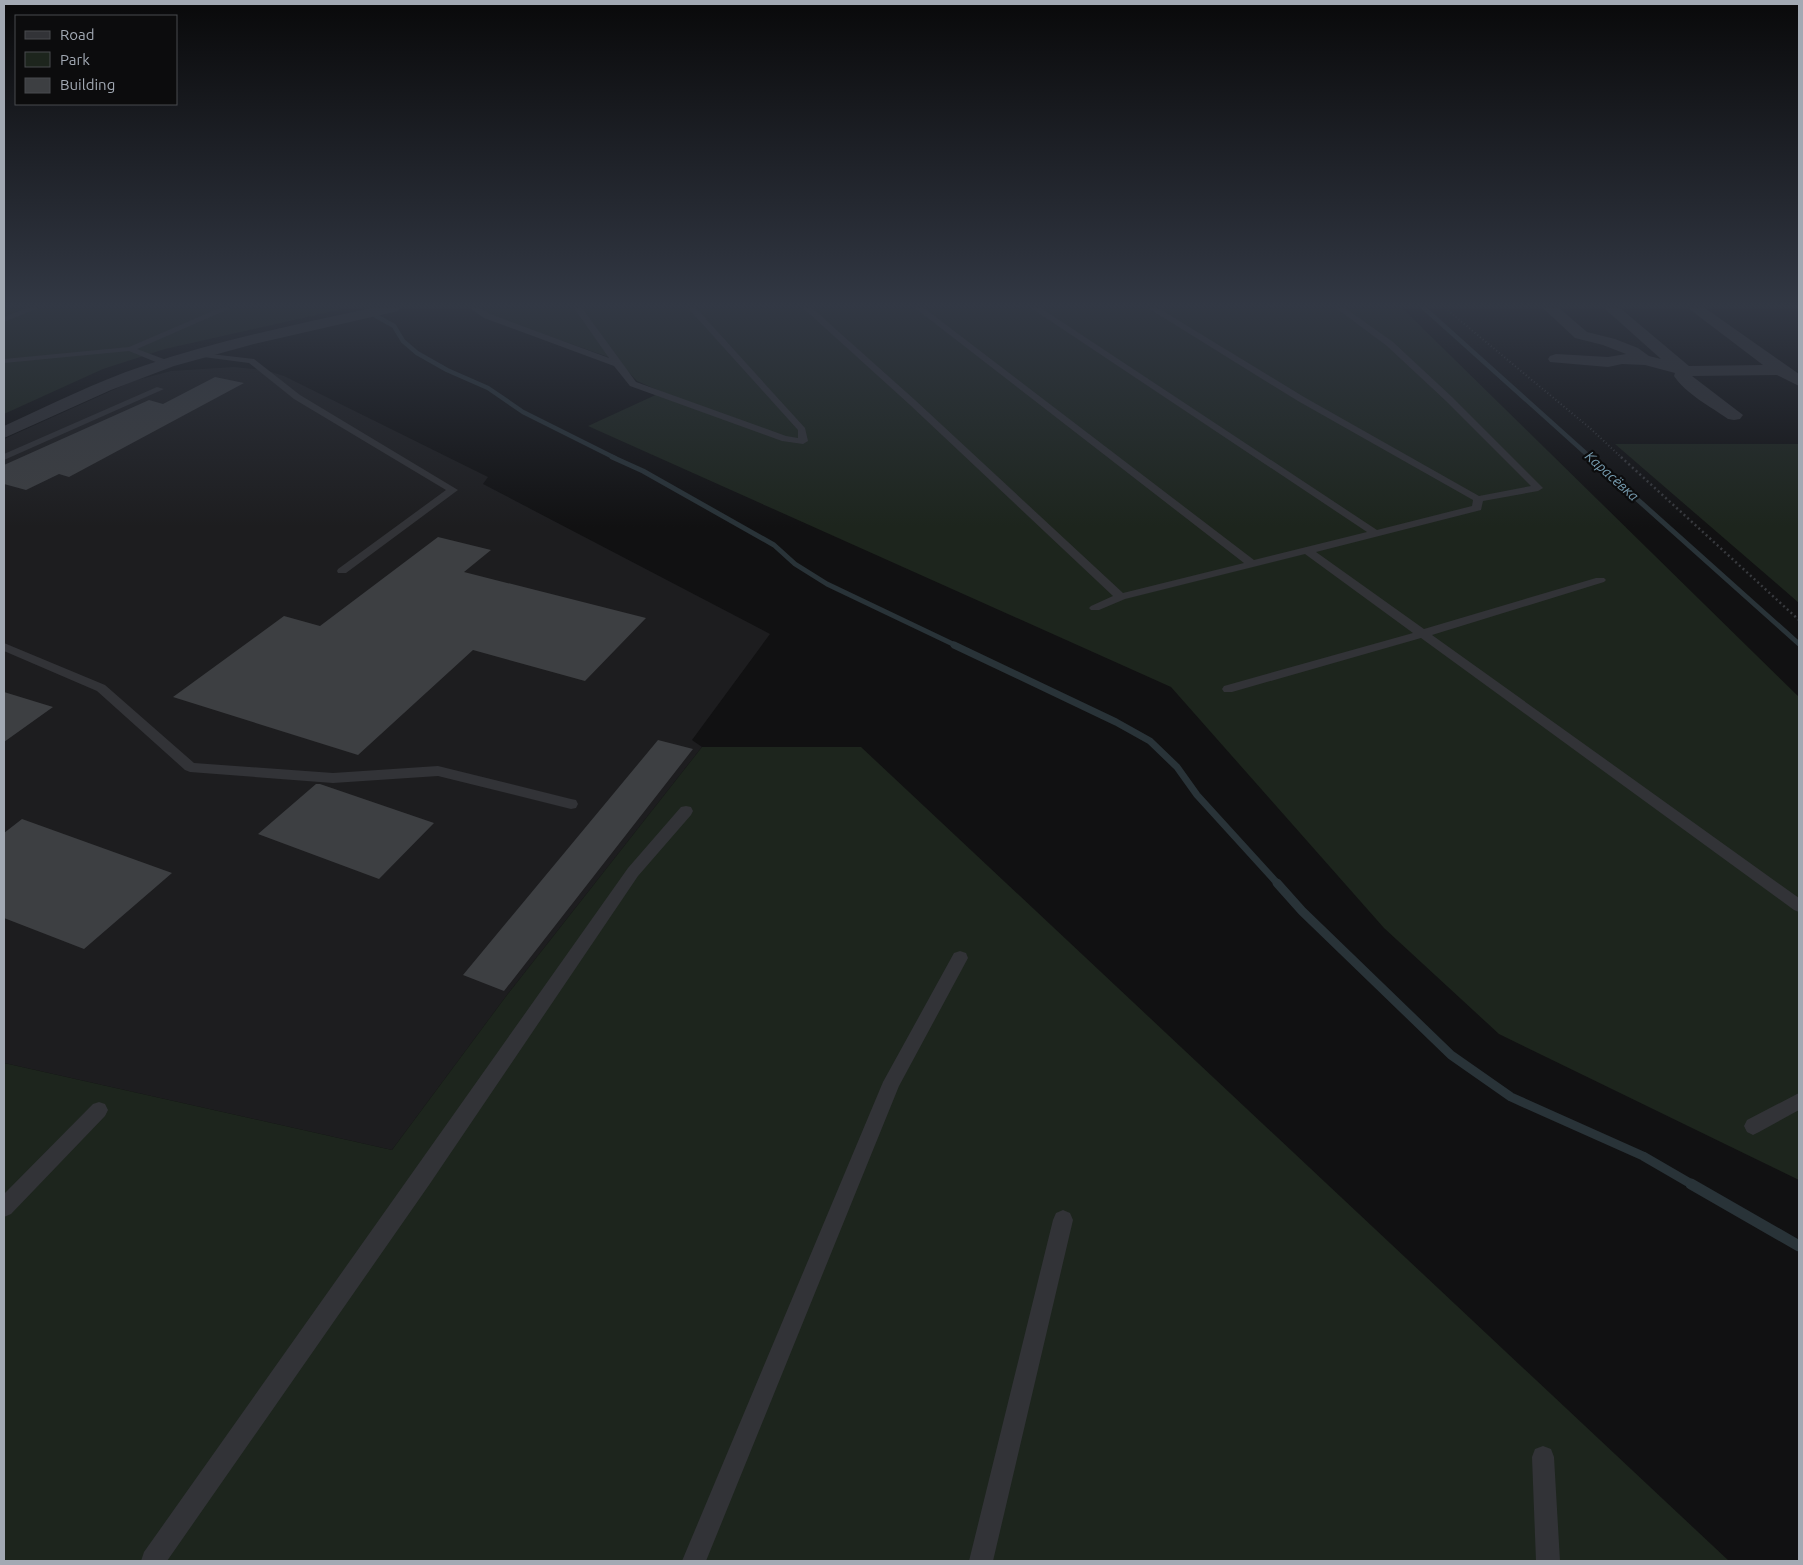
<svg xmlns="http://www.w3.org/2000/svg" width="1803" height="1565" font-family="Ubuntu,sans-serif">
<rect width="100%" height="100%" fill="#111112"/>
<path fill="#1d1d1f" d="M 234,367 L 265,370 L 284,376 L 488,477 L 483,484 L 770,634 L 692,740 L 702,747 L 507,995 L 392,1150 L 4,1063 L 4,439 L 133,381 L 171,371 Z"/>
<path fill="#1d251d" d="M 4,308 L 347,308 L 165,349 L 103,369 L 4,414 Z
M 482,308 L 1402,308 L 1799,697 L 1799,1180 L 1499,1034 L 1384,928 L 1171,687 L 588,426 L 662,392 L 637,381 L 617,360 L 489,315 Z
M 1615,444 L 1799,444 L 1799,603 Z
M 702,747 L 861,747 L 1729,1561 L 4,1561 L 4,1063 L 392,1150 L 507,995 Z"/>
<g fill="none" stroke-linecap="round" stroke-linejoin="round">
<path stroke="#293338" stroke-width="4.5" d="M 1424,308 L 1591,458
M 376,316 L 394,326 L 403,341 L 417,353 L 447,370 L 488,388 L 523,412 L 615,458"/>
<path stroke="#293338" stroke-width="5" d="M 612,457 L 643,471 L 774,545 L 795,564 L 827,584 L 957,646
M 1590,457 L 1799,644"/>
<path stroke="#293338" stroke-width="7" d="M 954,645 L 1116,722 L 1150,741 L 1177,767 L 1197,795 L 1278,884"/>
<path stroke="#293338" stroke-width="9" d="M 1277,883 L 1302,911 L 1451,1055 L 1511,1097 L 1643,1156 L 1693,1185"/>
<path stroke="#293338" stroke-width="11" d="M 1691,1184 L 1799,1246"/>
</g>
<path fill="#3d3f42" d="M 215,377 L 244,383 L 69,477 L 59,474 L 26,490 L 4,484 L 4,465 L 149,400 L 163,404 Z
M 438,537 L 491,550 L 464,572 L 646,618 L 585,681 L 473,650 L 358,755 L 173,697 L 284,616 L 320,626 Z
M 4,692 L 53,707 L 4,742 Z
M 658,740 L 693,749 L 504,991 L 463,975 Z
M 316,784 L 320,784 L 434,823 L 379,879 L 258,834 Z
M 22,819 L 172,873 L 84,949 L 4,918 L 4,833 Z"/>
<g fill="none" stroke-linecap="round" stroke-linejoin="round">
<path stroke="#383a3e" stroke-width="2" stroke-dasharray="1 2.5" stroke-linecap="butt" d="M 1445,308 L 1591,429 L 1622,458"/>
<path stroke="#383a3e" stroke-width="2.5" stroke-dasharray="2 3" stroke-linecap="butt" d="M 1621,457 L 1799,620"/>
<path fill="#323337" fill-rule="evenodd" d="M 27,308 L 38,308 L 4,322 L 4,317 Z
M 220,308 L 231,308 L 137,349 L 169,361 L 169,365 L 163,365 L 129,351 L 4,363 L 4,359 L 129,347 Z
M 470,308 L 480,308 L 490,314 L 609,358 L 574,308 L 582,308 L 636,382 L 786,436 L 798,438 L 798,430 L 688,308 L 696,308 L 805,428 L 808,441 L 803,444 L 782,441 L 630,386 L 614,366 L 484,318 Z
M 803,308 L 812,308 L 915,400 L 1123,593 L 1244,563 L 915,308 L 924,308 L 1254,560 L 1367,532 L 1031,308 L 1041,308 L 1377,530 L 1472,506 L 1473,500 L 1298,401 L 1148,308 L 1158,308 L 1304,397 L 1479,496 L 1531,486 L 1446,401 L 1387,346 L 1336,308 L 1345,308 L 1393,342 L 1452,397 L 1543,488 L 1538,491 L 1483,501 L 1481,510 L 1316,552 L 1424,629 L 1596,578 L 1604,578 L 1606,580 L 1604,582 L 1432,635 L 1799,898 L 1799,912 L 1794,910 L 1421,638 L 1232,692 L 1224,692 L 1222,689 L 1224,686 L 1413,633 L 1305,554 L 1125,599 L 1099,610 L 1091,610 L 1089,608 L 1091,606 L 1113,596 L 909,404 Z
M 193,352 L 254,359 L 300,395 L 458,490 L 346,573 L 338,573 L 337,571 L 338,569 L 446,490 L 294,399 L 249,363 L 196,356 L 192,354 Z
M 157,387 L 164,389 L 4,460 L 4,454 Z
M 4,643 L 105,685 L 194,763 L 333,773 L 438,766 L 571,799 L 576,800 L 578,804 L 576,808 L 571,809 L 438,776 L 333,783 L 190,772 L 185,770 L 97,691 L 4,651 Z
M 686,806 L 691,807 L 693,811 L 691,815 L 638,876 L 429,1185 L 167,1561 L 141,1561 L 144,1552 L 628,868 L 681,807 Z
M 960,951 L 966,953 L 968,958 L 899,1086 L 706,1561 L 682,1561 L 883,1082 L 954,953 Z
M 1799,1093 L 1799,1110 L 1759,1132 L 1753,1135 L 1747,1132 L 1744,1126 L 1747,1120 Z
M 99,1102 L 105,1104 L 108,1110 L 105,1116 L 11,1214 L 4,1217 L 4,1194 L 93,1104 Z
M 1063,1210 L 1070,1213 L 1073,1220 L 993,1561 L 969,1561 L 1053,1220 L 1056,1213 Z
M 1543,1446 L 1551,1449 L 1554,1457 L 1560,1561 L 1536,1561 L 1532,1457 L 1535,1449 Z"/>
<path fill="#323337" fill-rule="evenodd" d="M 371,308 L 400,308 L 398,311 L 254,344 L 174,366 L 111,390 L 4,438 L 4,426 C 50,405 95,382 143,366 C 218,340 295,325 371,308 Z
M 1543,308 L 1559,308 L 1587,332 L 1615,339 L 1638,348 L 1649,356 L 1661,359 L 1604,308 L 1620,308 L 1689,366 L 1763,365 L 1688,308 L 1705,308 L 1799,374 L 1799,386 L 1777,375 L 1692,376 L 1743,415 L 1740,419 L 1734,420 L 1728,419 C 1710,406 1686,394 1674,376 L 1675,373 L 1645,365 L 1622,364 L 1608,367 L 1550,362 L 1548,359 L 1550,356 L 1556,354 L 1608,357 L 1626,354 L 1603,345 L 1575,338 Z"/>
</g>
<linearGradient id="sky" x2="0" y2="1"><stop stop-color="#09090a"/><stop offset="0.58" stop-color="#323844"/><stop offset="1" stop-color="#323844" stop-opacity="0"/></linearGradient>
<rect width="1803" height="527" fill="url(#sky)"/>
<g text-anchor="middle" dominant-baseline="central" stroke-width="4.5" stroke-linejoin="round" paint-order="stroke">
<g font-size="14" font-style="italic" fill="#779cb0" stroke="#0c0c0d">
<text transform="translate(1612 476) rotate(42)">Карасёвка</text>
</g>
</g>
<rect width="1803" height="1565" fill="none" stroke="#a2a9b3" stroke-width="10"/>
<rect x="15" y="15" width="162" height="90" fill="#0c0c0d" stroke="#484b4f"/>
<rect x="25" y="31" width="25" height="8" fill="#323337" stroke="#484b4f"/>
<text x="60" y="40" font-size="15" fill="#a2a9b3">Road</text>
<rect x="25" y="52" width="25" height="15" fill="#1d251d" stroke="#484b4f"/>
<text x="60" y="65" font-size="15" fill="#a2a9b3">Park</text>
<rect x="25" y="78" width="25" height="15" fill="#3d3f42" stroke="#484b4f"/>
<text x="60" y="90" font-size="15" fill="#a2a9b3">Building</text>
</svg>
